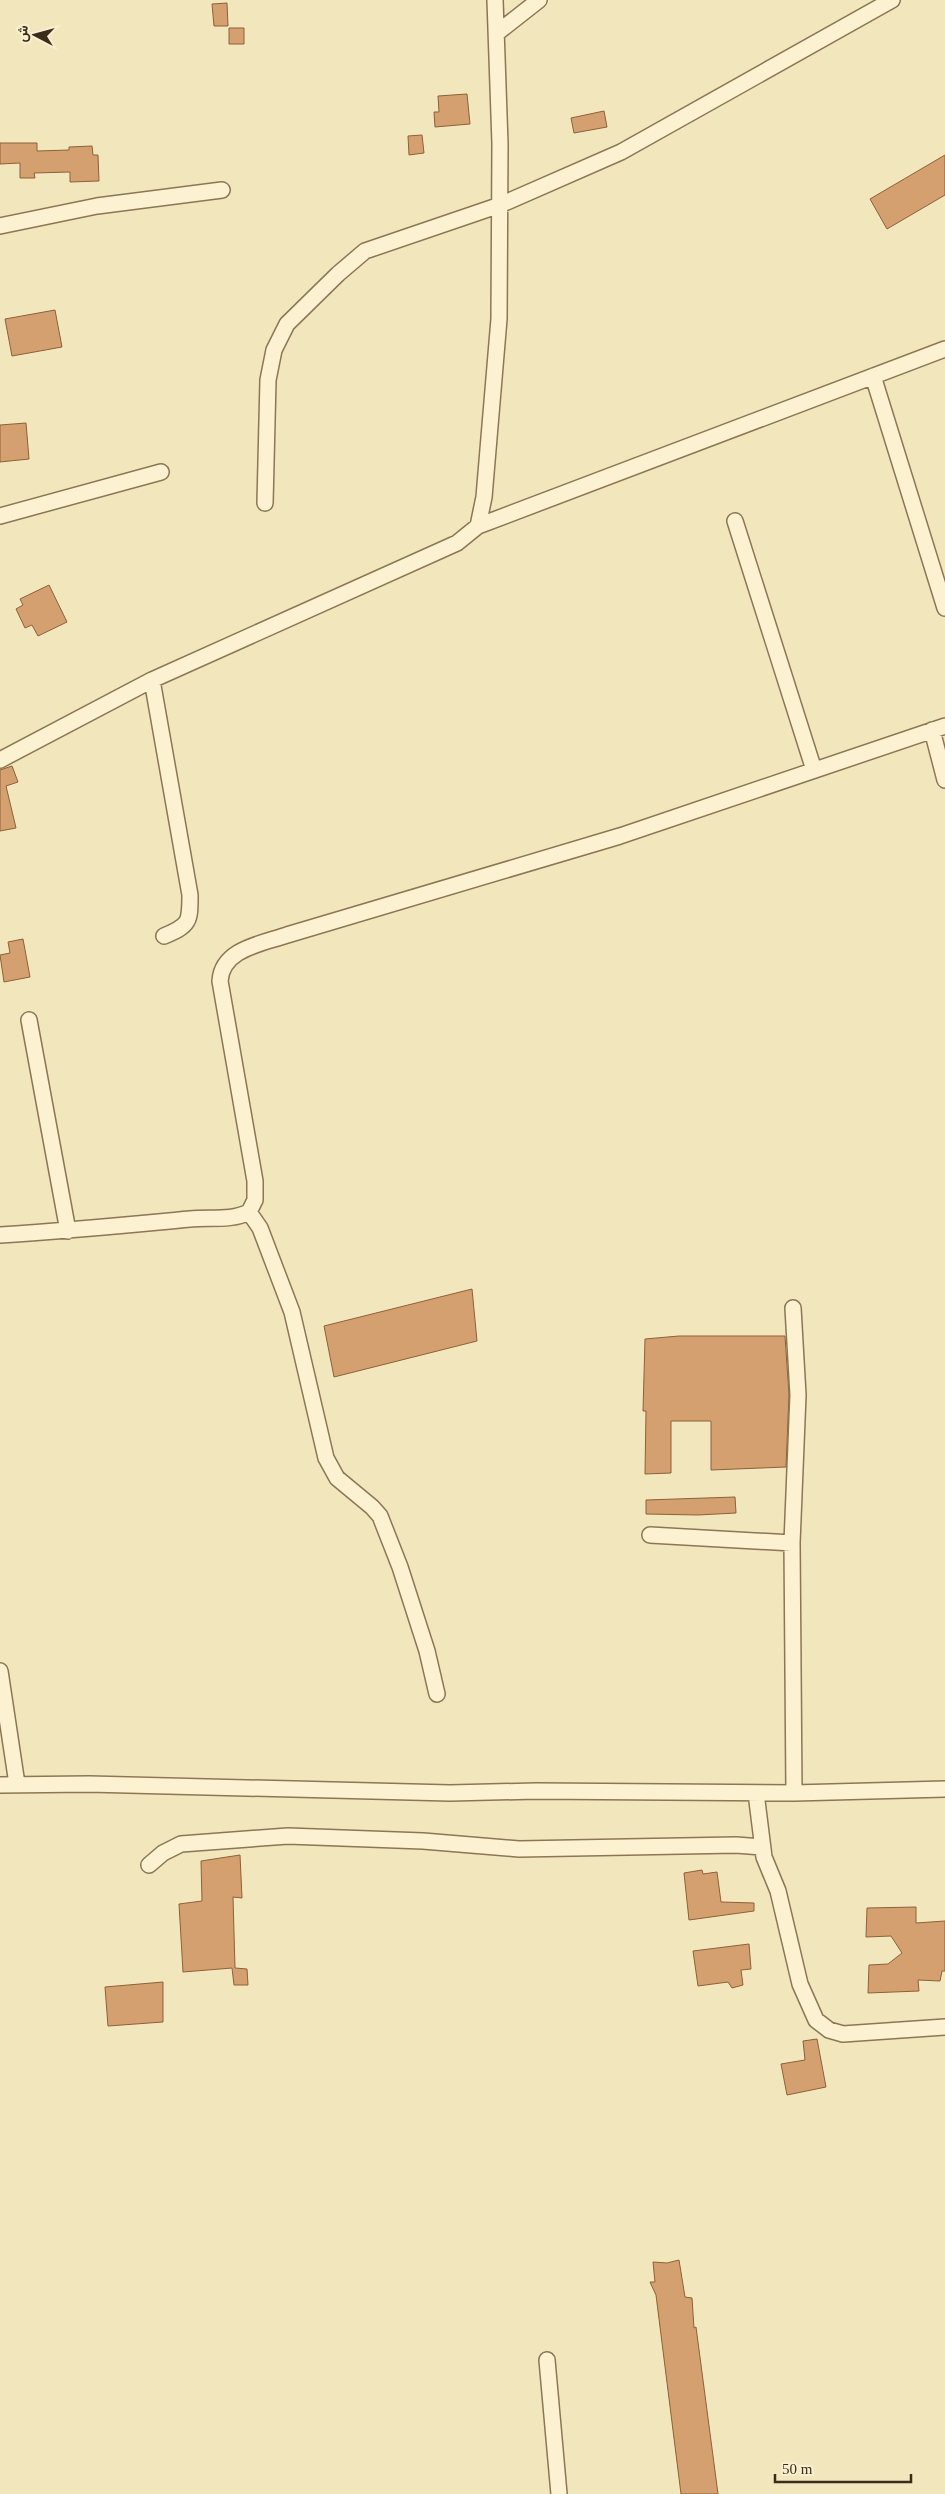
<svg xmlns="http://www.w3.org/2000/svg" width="945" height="2494" font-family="'Times New Roman',Vazirmatn,serif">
<rect width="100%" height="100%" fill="#f2e6bd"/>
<path fill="#d5a06f" stroke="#8e6038" d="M 227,3 L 228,26 L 214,26 L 212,4 Z
M 229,28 L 244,28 L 244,44 L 229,44 Z
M 467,94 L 470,124 L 435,127 L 434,112 L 439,112 L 438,96 Z
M 604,111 L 607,127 L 574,133 L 571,118 Z
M 422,135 L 424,153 L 409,155 L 408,136 Z
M 0,143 L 37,143 L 37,151 L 69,150 L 69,147 L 92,146 L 93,155 L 98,155 L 99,181 L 70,182 L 70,172 L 34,173 L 35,178 L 20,178 L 20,163 L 0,164 Z
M 945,155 L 945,195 L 887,229 L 870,199 Z
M 55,310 L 62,347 L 12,356 L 5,319 Z
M 26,423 L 29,459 L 0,462 L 0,425 Z
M 49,585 L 67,622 L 38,636 L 32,625 L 25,628 L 16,609 L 23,605 L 20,599 Z
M 12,766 L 18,782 L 6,786 L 16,828 L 0,831 L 0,770 Z
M 23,939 L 30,977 L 4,982 L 0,955 L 10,953 L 8,942 Z
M 472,1289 L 477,1341 L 334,1377 L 324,1326 Z
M 679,1336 L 785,1336 L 789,1395 L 786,1467 L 711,1470 L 711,1421 L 671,1421 L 671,1473 L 645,1474 L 646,1411 L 643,1411 L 645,1339 Z
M 735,1497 L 736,1513 L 698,1515 L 646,1514 L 646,1500 Z
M 240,1855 L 242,1898 L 233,1897 L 235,1968 L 247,1969 L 248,1985 L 234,1985 L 232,1968 L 183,1972 L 179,1904 L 202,1901 L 201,1861 Z
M 702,1870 L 703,1874 L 717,1872 L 721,1902 L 754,1903 L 754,1911 L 689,1920 L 684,1873 Z
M 916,1907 L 916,1923 L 945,1921 L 945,1971 L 942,1971 L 940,1981 L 918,1980 L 919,1991 L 868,1993 L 869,1965 L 888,1964 L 902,1953 L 891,1936 L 866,1937 L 867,1908 Z
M 749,1944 L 751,1969 L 741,1970 L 743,1985 L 732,1988 L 728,1982 L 698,1986 L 693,1951 Z
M 163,1982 L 163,2022 L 108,2026 L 105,1987 Z
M 817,2039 L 826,2087 L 787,2095 L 781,2064 L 805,2060 L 803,2041 Z
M 679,2260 L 685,2297 L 692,2298 L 694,2328 L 696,2327 L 718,2494 L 681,2494 L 656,2295 L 650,2282 L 655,2282 L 653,2262 L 667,2263 Z"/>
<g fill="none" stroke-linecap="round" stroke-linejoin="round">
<defs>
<path id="street" d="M 497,33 L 539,0
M 0,226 L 97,206 L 222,190
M 873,376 L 945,608
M 265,503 L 268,380 L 274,350 L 287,324 L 338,274 L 365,251 L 500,205 L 621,152 L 892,0
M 0,516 L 161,472
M 735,521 L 814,770
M 478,526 L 945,349
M 152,680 L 190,895 C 190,922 190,925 164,936
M 932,730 L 945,780
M 0,760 L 152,680 L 457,543 L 478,526 L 484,497 L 499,319 L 500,144 L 495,0
M 29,1020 L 68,1231
M 249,1212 L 260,1228 L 292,1312 L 326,1458 L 337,1478 L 372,1507 L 380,1516 L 400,1567 L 427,1651 L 437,1694
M 0,1235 C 64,1231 126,1225 190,1219 C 209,1217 232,1221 249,1212 L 255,1200 L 255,1181 L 220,981 C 222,949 261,944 287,935 L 620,836 L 945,726
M 793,1308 L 798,1395 L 792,1543 L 794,1793
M 650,1535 L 792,1543
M 0,1671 L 17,1784
M 0,1785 L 89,1784 L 450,1793 L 536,1791 L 794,1793 L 945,1789
M 756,1793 L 764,1857 L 778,1891 L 800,1984 L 816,2020 L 829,2030 L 843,2034 L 945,2027
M 149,1865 L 163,1853 L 181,1844 L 288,1836 L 423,1841 L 519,1849 L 736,1845 L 762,1847
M 547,2360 L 559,2494"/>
</defs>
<use href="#street" stroke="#8c7654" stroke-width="18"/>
<use href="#street" stroke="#fcf2d1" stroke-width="15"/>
</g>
<g transform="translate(35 35) rotate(276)" stroke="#f9efce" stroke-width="4" paint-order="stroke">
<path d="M0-4L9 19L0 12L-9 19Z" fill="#3a2c1b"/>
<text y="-8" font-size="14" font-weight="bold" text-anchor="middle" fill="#3a2c1b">ش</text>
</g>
<path d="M775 2474v8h136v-8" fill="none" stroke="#3a2c1b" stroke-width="2.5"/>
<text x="782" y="2474" font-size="15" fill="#3a2c1b" stroke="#f9efce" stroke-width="4" paint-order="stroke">50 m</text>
</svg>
